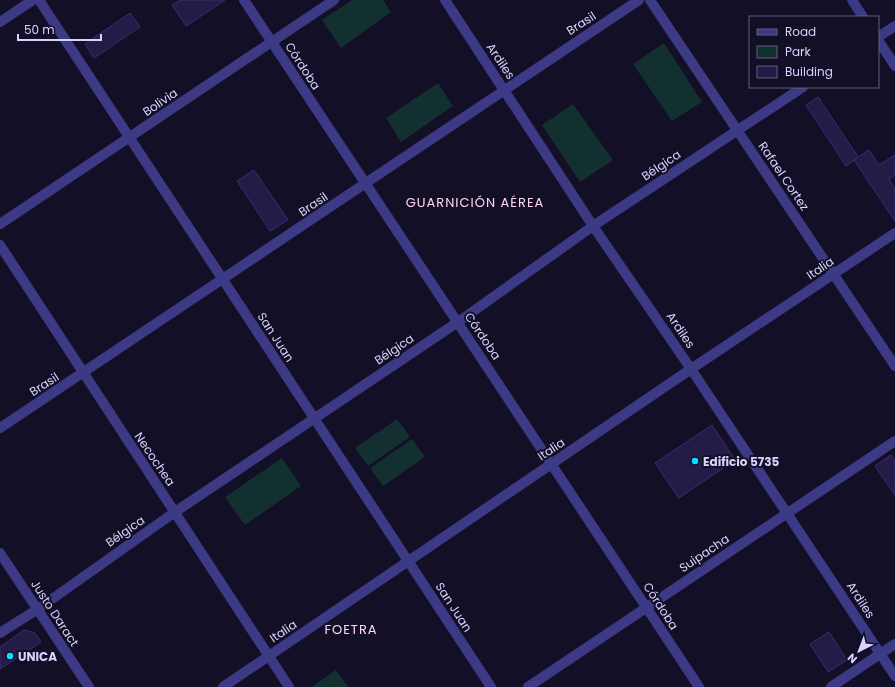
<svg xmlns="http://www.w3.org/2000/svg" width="895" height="687" font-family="Poppins,sans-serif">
<rect width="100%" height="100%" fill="#130f26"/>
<path fill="#12302f" d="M 352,0 L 383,0 L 391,12 L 341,48 L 322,20 Z
M 664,43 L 702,102 L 672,121 L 633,64 Z
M 438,83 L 453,106 L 401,142 L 386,118 Z
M 573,104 L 613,160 L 580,182 L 542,125 Z
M 397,419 L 410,437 L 368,466 L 355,448 Z
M 412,439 L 425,457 L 383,486 L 370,468 Z
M 282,458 L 301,486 L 245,525 L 225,497 Z
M 336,670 L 348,687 L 312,687 Z"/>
<path fill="#241b47" stroke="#3b2d73" d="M 180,0 L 225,0 L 186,26 L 172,5 Z
M 130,13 L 140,27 L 94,58 L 85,44 Z
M 818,97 L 858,157 L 869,150 L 879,165 L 895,155 L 895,175 L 889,179 L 895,189 L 895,221 L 854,160 L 857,158 L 846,166 L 806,105 Z
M 254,170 L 288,220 L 270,231 L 237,181 Z
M 712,425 L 735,460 L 679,498 L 655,463 Z
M 891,455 L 895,461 L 895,495 L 875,466 Z
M 24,630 L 35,633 L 41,642 L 0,669 L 0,647 Z
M 829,632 L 847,660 L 828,672 L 810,644 Z"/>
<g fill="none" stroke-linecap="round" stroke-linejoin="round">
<path stroke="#3d3a85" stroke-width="10" d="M 39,0 L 491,687
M 244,0 L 699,687
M 445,0 L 593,226 L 691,369 L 895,676
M 650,0 L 895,366
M 852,0 L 863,17
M 0,22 L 33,0
M 878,37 L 895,26
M 878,40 L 895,66
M 0,224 L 334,0
M 0,245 L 289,687
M 0,428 L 639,0
M 0,553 L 89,687
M 0,633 L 38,609 L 175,512 L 458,322 L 593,226 L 803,87
M 223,687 L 691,369 L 895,233
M 528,687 L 895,441
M 831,687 L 895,644"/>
</g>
<g fill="#00e5ff" stroke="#130f26" stroke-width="1.5">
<circle cx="695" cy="461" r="4"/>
<circle cx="10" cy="656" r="4"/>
</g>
<g text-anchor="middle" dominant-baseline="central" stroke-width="4" stroke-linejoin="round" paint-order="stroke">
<g font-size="12" fill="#d9d4ff" stroke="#130f26">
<text transform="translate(581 23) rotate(-33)">Brasil</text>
<text transform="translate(501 61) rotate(56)">Ardiles</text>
<text transform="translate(303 66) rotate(57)">Córdoba</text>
<text transform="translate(160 102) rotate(-34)">Bolivia</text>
<text transform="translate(661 165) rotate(-34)">Bélgica</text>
<text transform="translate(784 176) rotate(56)">Rafael Cortez</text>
<text transform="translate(313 204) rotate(-34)">Brasil</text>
<text transform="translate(820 268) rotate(-34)">Italia</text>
<text transform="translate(681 330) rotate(56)">Ardiles</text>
<text transform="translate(483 336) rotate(56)">Córdoba</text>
<text transform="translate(276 337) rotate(57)">San Juan</text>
<text transform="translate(394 349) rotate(-34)">Bélgica</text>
<text transform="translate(44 384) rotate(-33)">Brasil</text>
<text transform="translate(551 449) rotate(-34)">Italia</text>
<text transform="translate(155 459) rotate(56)">Necochea</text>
<text transform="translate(125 531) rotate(-35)">Bélgica</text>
<text transform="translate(704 553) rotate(-34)">Suipacha</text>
<text transform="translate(861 600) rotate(57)">Ardiles</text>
<text transform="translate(661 606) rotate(57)">Córdoba</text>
<text transform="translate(454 607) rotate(57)">San Juan</text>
<text transform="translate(55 613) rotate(57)">Justo Daract</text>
<text transform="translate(283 631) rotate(-34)">Italia</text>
</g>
<g font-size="12" font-weight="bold" fill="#d9d4ff" stroke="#130f26" text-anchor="start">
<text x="703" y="461">Edificio 5735</text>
<text x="18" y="656">UNICA</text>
</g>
<g font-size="13" letter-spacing="1" fill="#ffd6f0" stroke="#130f26">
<text x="475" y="202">GUARNICIÓN AÉREA</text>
<text x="351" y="629">FOETRA</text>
</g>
</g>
<rect x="749" y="16" width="130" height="72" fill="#130f26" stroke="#625e7d"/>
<rect x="757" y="29" width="20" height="6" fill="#3d3a85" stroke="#625e7d"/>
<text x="785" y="36" font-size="12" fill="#d9d4ff">Road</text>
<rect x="757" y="46" width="20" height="12" fill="#12302f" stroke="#625e7d"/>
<text x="785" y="56" font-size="12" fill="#d9d4ff">Park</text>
<rect x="757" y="66" width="20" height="12" fill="#241b47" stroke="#625e7d"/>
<text x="785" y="76" font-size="12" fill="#d9d4ff">Building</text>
<g transform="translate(859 651) rotate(222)" stroke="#130f26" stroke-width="3" paint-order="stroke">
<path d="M0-3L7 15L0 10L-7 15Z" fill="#d9d4ff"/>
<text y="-6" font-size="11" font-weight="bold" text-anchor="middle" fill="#d9d4ff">N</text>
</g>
<path d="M18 34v6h83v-6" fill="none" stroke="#d9d4ff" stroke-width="2"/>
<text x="24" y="34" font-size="12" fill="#d9d4ff" stroke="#130f26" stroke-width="3" paint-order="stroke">50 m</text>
</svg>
